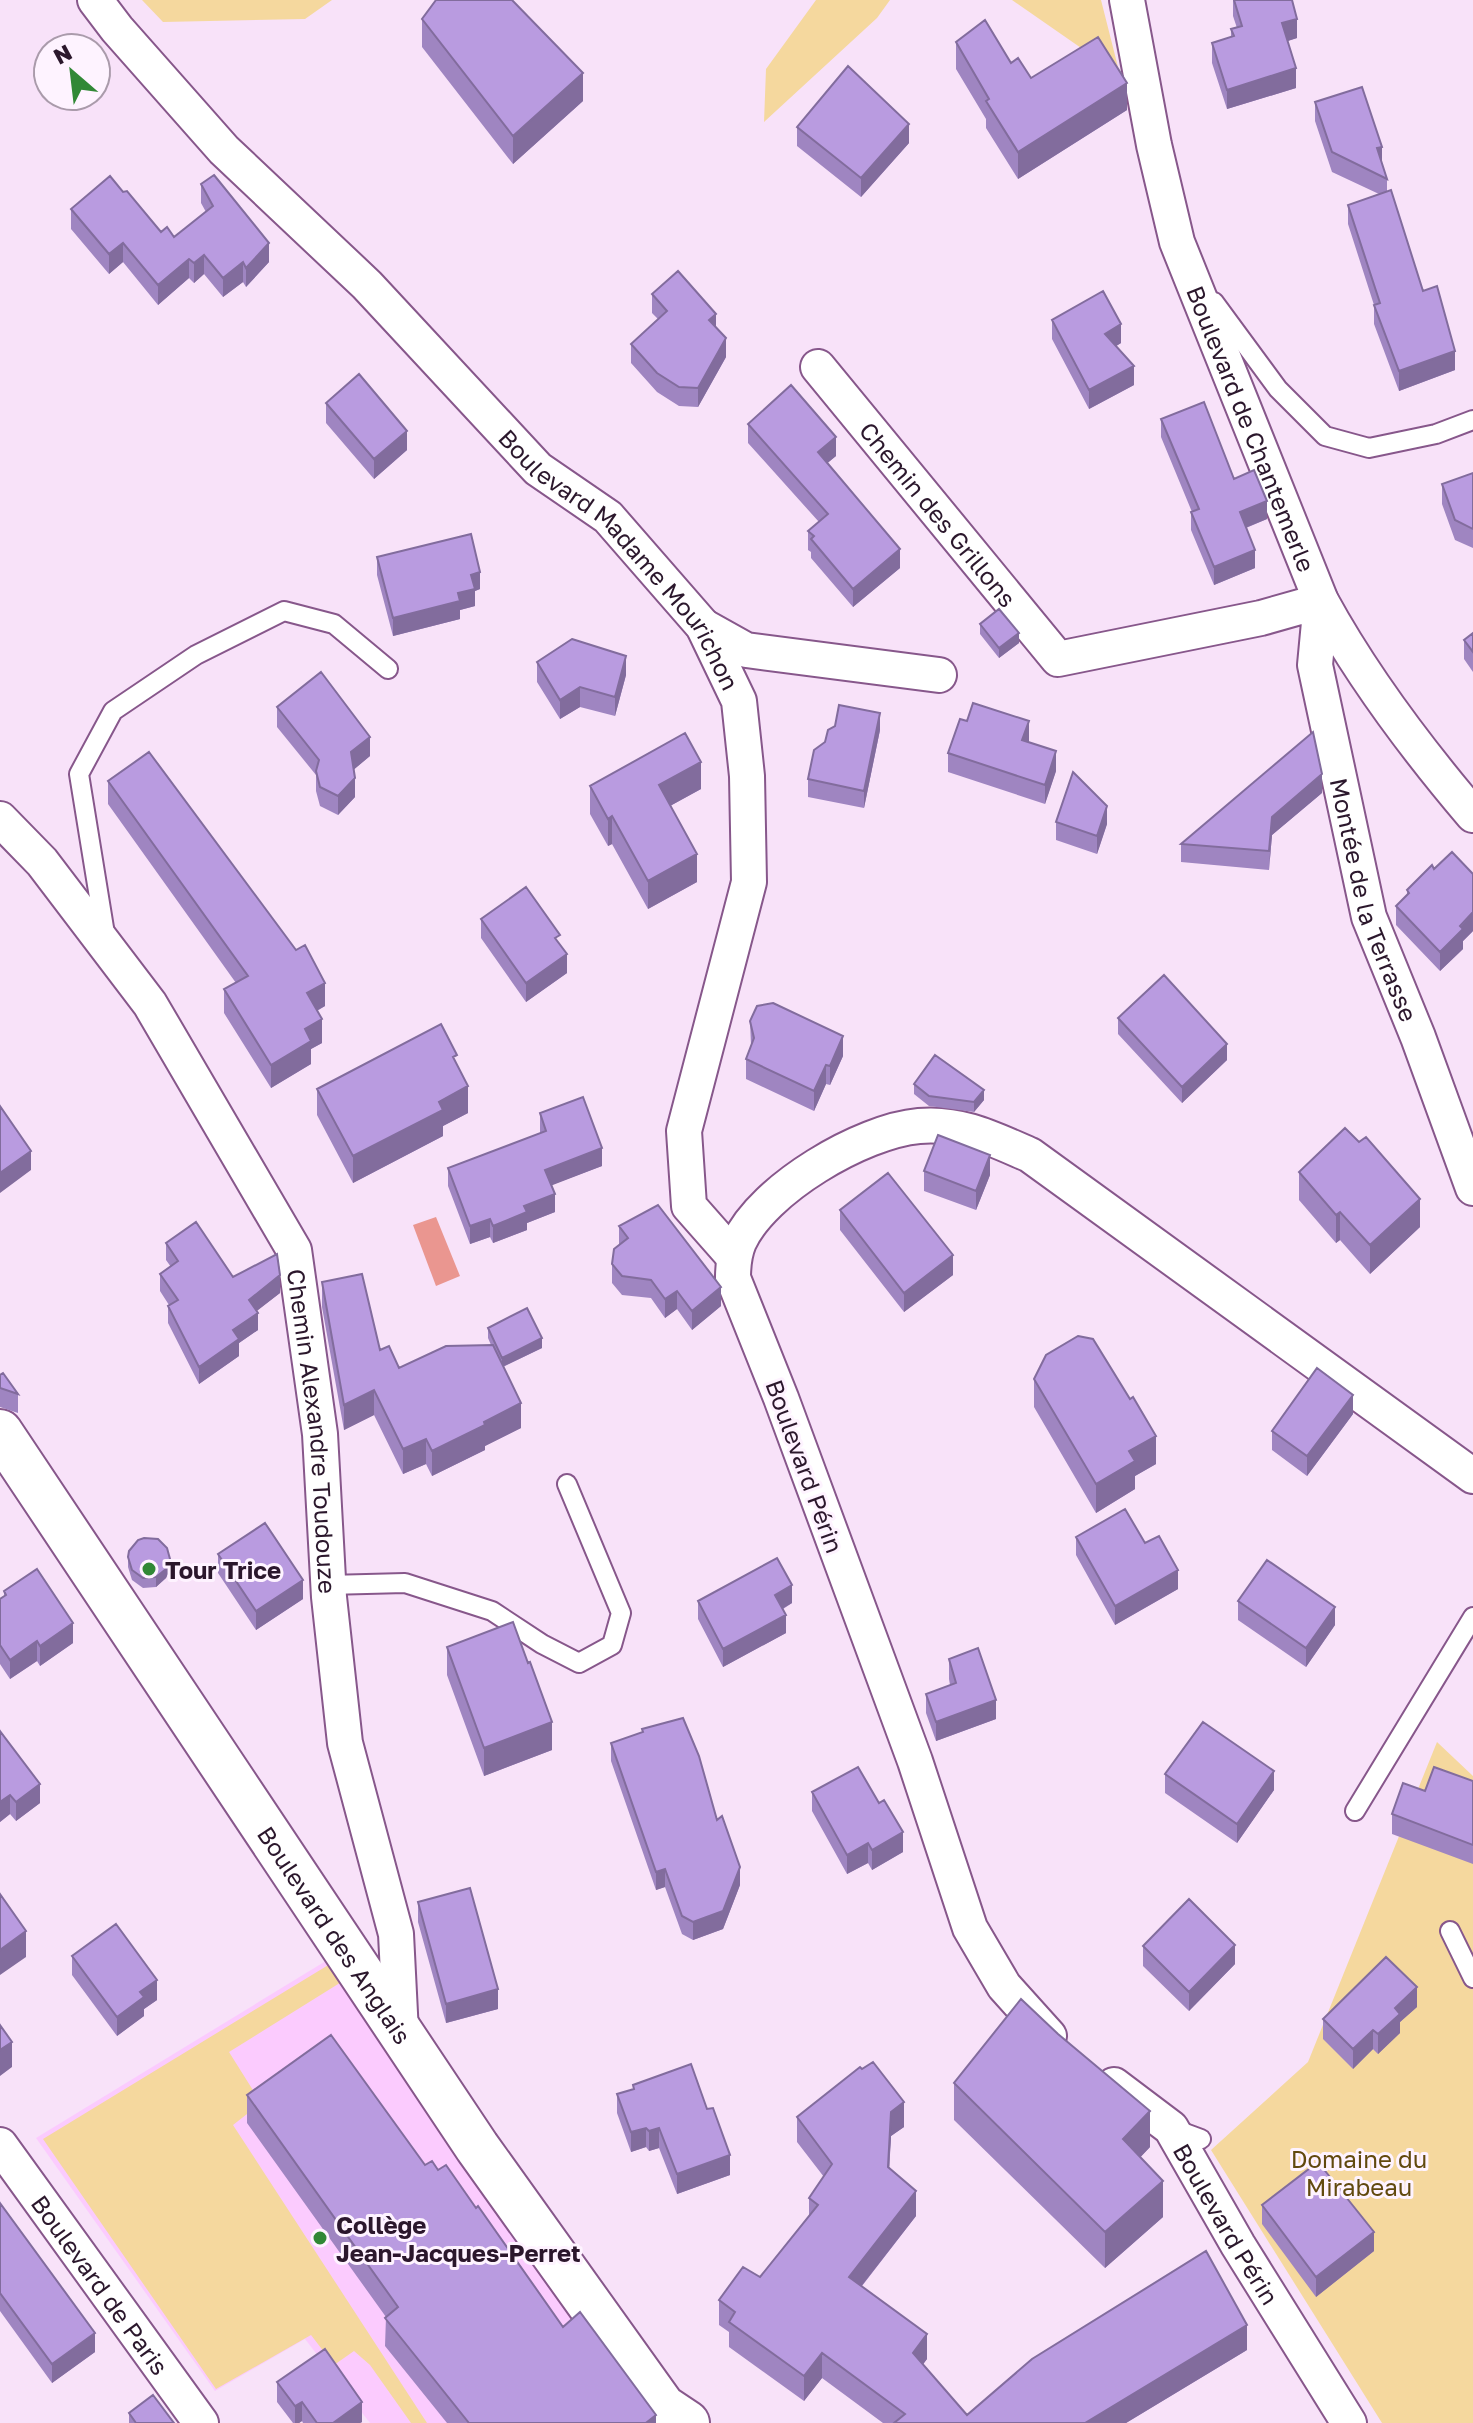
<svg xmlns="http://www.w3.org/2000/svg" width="1473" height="2423" font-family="'Golos Text',sans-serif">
<rect width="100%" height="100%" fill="#f8e2f9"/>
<path fill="#fbcbfe" d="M 334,1956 L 669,2423 L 370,2423 L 305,2339 L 215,2391 L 36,2138 Z"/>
<path fill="#f5d89e" d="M 142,0 L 332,0 L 305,19 L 163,22 Z
M 816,0 L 890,0 L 877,18 L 764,122 L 766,69 Z
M 1012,0 L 1101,0 L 1120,75 Z
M 1437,1742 L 1473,1776 L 1473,2423 L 1382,2423 L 1211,2150 L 1308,2062 Z
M 330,1964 L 343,1981 L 229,2052 L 261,2103 L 233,2125 L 427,2423 L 411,2423 L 370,2365 L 354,2351 L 334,2365 L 311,2335 L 216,2389 L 43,2139 Z"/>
<path fill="#ea9690" d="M 436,1217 L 460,1276 L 436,1286 L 413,1225 Z"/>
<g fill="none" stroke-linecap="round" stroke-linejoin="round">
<defs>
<path id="service" d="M 1214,302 L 1278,389 L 1325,436 L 1369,448 L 1436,434 L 1473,420
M 105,934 L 79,774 L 113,711 L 196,655 L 284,611 L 334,624 L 388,669
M 328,1585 L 405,1583 L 492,1611 L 542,1644 L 579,1663 L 612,1645 L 621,1613 L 567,1484
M 1355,1811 L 1473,1617
M 1450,1931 L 1473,1978
M 1174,2129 L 1201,2139"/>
<g id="minor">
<path id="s1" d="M 95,0 L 117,29 L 224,150 L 367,285 L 538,469 L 608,517 L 703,626 L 739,701 L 747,776 L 749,882 L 684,1131 L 689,1206 L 734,1257"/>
<path id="s2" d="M 1127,0 L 1154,145 L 1177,242 L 1321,601 C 1363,678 1416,748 1473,815"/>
<path id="s3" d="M 818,367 L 1058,659 L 1261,618 L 1321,601 L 1315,665 L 1369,917 L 1418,1037 L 1473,1188"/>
<path d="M 703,626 L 746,650 L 939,675"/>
<path id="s4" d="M 0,819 L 42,862 L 150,1004 L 294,1250 L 320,1434 L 329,1597 L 345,1743 L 396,1934 L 401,2033"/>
<path d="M 1049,2036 L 1004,1986 L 970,1928 L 915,1761 L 781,1398 L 733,1278 C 733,1265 734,1254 739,1242 C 763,1189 862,1131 919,1126 C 960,1122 993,1139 1030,1155 L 1473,1476"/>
<path id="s5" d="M 1114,2085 L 1171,2128 L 1238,2245 L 1349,2423"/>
<path id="s6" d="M 0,2145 L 201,2423"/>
</g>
<g id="tertiary">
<path id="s7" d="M 0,1432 L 477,2147 L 663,2407 L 687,2423"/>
</g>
</defs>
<use href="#service" stroke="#87578b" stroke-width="22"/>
<use href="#minor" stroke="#87578b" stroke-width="38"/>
<use href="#tertiary" stroke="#87578b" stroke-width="48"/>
<use href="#service" stroke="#fff" stroke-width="18"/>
<use href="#minor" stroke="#fff" stroke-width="34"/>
<use href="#tertiary" stroke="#fff" stroke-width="44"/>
</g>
<path fill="#9f85c1" d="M 1233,0 L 1292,0 L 1297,38 L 1287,41 L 1296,88 L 1227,109 L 1212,63 L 1212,43 L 1231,37 L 1231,29 L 1237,28 L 1233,16 Z
M 422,19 L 583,101 L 513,164 L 422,47 Z
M 956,42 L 1011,63 L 1031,78 L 1127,110 L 1018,179 L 986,128 L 986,119 L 956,69 Z
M 1315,102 L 1382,163 L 1387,179 L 1387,192 L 1423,291 L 1455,370 L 1399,391 L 1374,324 L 1374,305 L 1348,224 L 1348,205 L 1379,194 L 1332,172 L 1315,121 Z
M 797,127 L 909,143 L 861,197 L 797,146 Z
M 201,184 L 269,262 L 246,287 L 243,282 L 223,297 L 204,274 L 194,283 L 189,278 L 158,305 L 123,262 L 109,274 L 71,229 L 71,209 L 161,232 L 174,237 L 206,212 L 201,203 Z
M 652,294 L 726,357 L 698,407 L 679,406 L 657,392 L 631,363 L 631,344 L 658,319 L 652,313 Z
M 1052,320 L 1121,343 L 1116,346 L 1134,385 L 1089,409 L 1052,339 Z
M 326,403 L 407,450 L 374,479 L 326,423 Z
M 1161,419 L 1234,479 L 1267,519 L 1246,528 L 1255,568 L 1214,585 L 1191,530 L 1191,512 L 1192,512 L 1161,437 Z
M 748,424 L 836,456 L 827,463 L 900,568 L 853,607 L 811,558 L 811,552 L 808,550 L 808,531 L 819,522 L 748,443 Z
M 1473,473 L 1473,548 L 1455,540 L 1442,504 L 1442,484 Z
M 377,557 L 480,589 L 475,591 L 475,606 L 460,610 L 460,619 L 393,636 L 377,575 Z
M 980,624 L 1019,643 L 999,658 L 980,634 Z
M 1473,633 L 1473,672 L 1464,659 L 1464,640 Z
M 537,662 L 626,675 L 615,716 L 580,707 L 560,719 L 537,682 Z
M 277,707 L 370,756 L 354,769 L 355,797 L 338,815 L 320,806 L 316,791 L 316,775 L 277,727 Z
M 880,730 L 864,808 L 808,797 L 808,779 Z
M 1029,742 L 1056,771 L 1045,804 L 948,772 L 948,753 Z
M 108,781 L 325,1006 L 317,1011 L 322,1043 L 311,1049 L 311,1064 L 271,1088 L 224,1013 L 224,989 L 236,983 L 108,804 Z
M 590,786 L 701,789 L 670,806 L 697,882 L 648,909 L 612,844 L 608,846 L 590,814 Z
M 1322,793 L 1272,835 L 1269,870 L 1181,862 L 1181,844 Z
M 1056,822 L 1107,824 L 1097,854 L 1056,840 Z
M 1434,869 L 1473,874 L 1473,931 L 1463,941 L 1463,949 L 1440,971 L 1396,925 L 1396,906 L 1407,896 L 1407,890 Z
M 481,919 L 560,944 L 567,973 L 526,1002 L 481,938 Z
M 1118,1018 L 1227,1060 L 1182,1103 L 1118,1034 Z
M 750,1021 L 843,1056 L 830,1085 L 826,1084 L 814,1111 L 746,1079 L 746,1059 L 751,1045 Z
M 457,1065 L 468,1113 L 443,1126 L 443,1136 L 353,1183 L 317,1115 L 317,1089 Z
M 914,1084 L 984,1100 L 974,1112 L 929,1106 L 914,1094 Z
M 540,1113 L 602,1166 L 551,1185 L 555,1212 L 527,1223 L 527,1230 L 493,1243 L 490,1237 L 470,1244 L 448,1186 L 448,1168 L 540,1133 Z
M 924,1171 L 990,1175 L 976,1210 L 924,1191 Z
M 1299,1172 L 1420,1227 L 1370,1274 L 1340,1240 L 1336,1243 L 1299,1200 Z
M 840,1210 L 953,1275 L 904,1312 L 840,1230 Z
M 619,1226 L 721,1306 L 692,1330 L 677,1309 L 665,1318 L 651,1298 L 622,1295 L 612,1283 L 612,1264 L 619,1245 Z
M 166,1243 L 233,1277 L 280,1293 L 256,1311 L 258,1330 L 239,1343 L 239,1356 L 199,1384 L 168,1323 L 168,1306 L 169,1305 L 160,1291 L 160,1274 L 171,1267 L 166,1260 Z
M 322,1282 L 380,1350 L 399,1368 L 491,1345 L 488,1338 L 488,1328 L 542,1348 L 503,1367 L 521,1428 L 485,1446 L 485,1450 L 432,1476 L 426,1464 L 403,1474 L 374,1415 L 344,1430 L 322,1307 Z
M 0,1375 L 18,1394 L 18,1413 L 0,1407 Z
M 1034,1379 L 1130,1399 L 1156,1464 L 1135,1476 L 1135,1489 L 1096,1513 L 1034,1407 Z
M 1353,1414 L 1307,1476 L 1272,1450 L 1272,1431 Z
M 1076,1537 L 1145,1543 L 1178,1589 L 1115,1625 L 1076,1555 Z
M 218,1554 L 303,1599 L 256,1630 L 218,1573 Z
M 128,1557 L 170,1569 L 166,1578 L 156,1587 L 143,1588 L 132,1580 L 128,1567 Z
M 4,1591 L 73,1643 L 40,1666 L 37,1661 L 10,1679 L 0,1664 L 0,1599 L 4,1596 Z
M 698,1601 L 792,1603 L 783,1609 L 786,1633 L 723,1667 L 698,1619 Z
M 1238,1601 L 1335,1625 L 1306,1667 L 1238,1620 Z
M 447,1647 L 552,1750 L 484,1776 L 447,1675 Z
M 949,1659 L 996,1719 L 936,1741 L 926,1713 L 926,1694 L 950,1685 L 949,1679 Z
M 642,1729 L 717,1820 L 740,1885 L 723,1929 L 693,1940 L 682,1934 L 665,1887 L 656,1890 L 611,1761 L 611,1743 L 642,1733 Z
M 0,1731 L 40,1803 L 16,1821 L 10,1814 L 0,1822 Z
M 1165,1774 L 1274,1790 L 1237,1843 L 1165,1793 Z
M 1473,1781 L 1473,1864 L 1392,1834 L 1392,1814 L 1425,1791 Z
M 812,1792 L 903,1852 L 872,1870 L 868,1863 L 847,1874 L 812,1811 Z
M 418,1902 L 498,2009 L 446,2023 L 418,1922 Z
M 1143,1946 L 1235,1964 L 1189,2011 L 1143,1966 Z
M 72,1956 L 157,2000 L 144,2009 L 144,2016 L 117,2036 L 72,1975 Z
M 1417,2007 L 1400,2022 L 1400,2033 L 1378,2054 L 1373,2049 L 1353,2069 L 1323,2039 L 1323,2019 Z
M 954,2083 L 1150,2147 L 1140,2157 L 1163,2217 L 1105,2268 L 954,2120 Z
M 633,2085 L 730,2175 L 677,2194 L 659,2148 L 649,2151 L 646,2147 L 631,2152 L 617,2113 L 617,2094 L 633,2089 Z
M 247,2095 L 425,2165 L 563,2327 L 656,2423 L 447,2423 L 385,2346 L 386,2317 L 247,2123 Z
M 797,2117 L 904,2127 L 891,2136 L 889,2168 L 916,2216 L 862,2286 L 927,2359 L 923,2364 L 967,2415 L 1247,2350 L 1126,2423 L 883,2423 L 822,2378 L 804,2401 L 729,2347 L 729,2332 L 719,2325 L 719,2300 L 760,2277 L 809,2216 L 809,2198 L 824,2177 L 797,2142 Z
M 0,2203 L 95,2352 L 52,2383 L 0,2311 Z
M 1262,2205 L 1374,2251 L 1316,2297 L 1262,2224 Z
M 277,2382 L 362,2422 L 360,2423 L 303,2423 L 302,2421 L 299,2423 L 293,2423 L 277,2402 Z
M 129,2413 L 174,2423 L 129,2423 Z"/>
<path fill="#826c9d" d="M 1297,19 L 1297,38 L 1282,43 L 1282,23 Z
M 1296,68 L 1296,88 L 1227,109 L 1227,90 Z
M 583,73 L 583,101 L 513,164 L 513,136 Z
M 1127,83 L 1127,110 L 1018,179 L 1018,152 Z
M 909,124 L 909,143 L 861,197 L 861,178 Z
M 1382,147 L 1382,166 L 1377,148 Z
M 123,243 L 123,262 L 109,274 L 109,254 Z
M 269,243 L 269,262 L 246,287 L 246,268 Z
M 204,255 L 204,274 L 194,283 L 194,263 Z
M 189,259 L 189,278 L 158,305 L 158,285 Z
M 243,262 L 243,282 L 223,297 L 223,278 Z
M 716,314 L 716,333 L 709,320 Z
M 1121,324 L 1121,343 L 1105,353 L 1105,334 Z
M 726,338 L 726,357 L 698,407 L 698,388 Z
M 1455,351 L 1455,370 L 1399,391 L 1399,371 Z
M 1134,366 L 1134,385 L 1089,409 L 1089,390 Z
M 407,431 L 407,450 L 374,479 L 374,459 Z
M 836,437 L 836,456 L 818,471 L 818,452 Z
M 1267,501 L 1267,519 L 1240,530 L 1240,512 Z
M 900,549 L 900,568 L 853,607 L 853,589 Z
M 1255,550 L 1255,568 L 1214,585 L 1214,567 Z
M 480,572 L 480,589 L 475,591 L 475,606 L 460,610 L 460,619 L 393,636 L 393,618 L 458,593 L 471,575 Z
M 1019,633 L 1019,643 L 999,658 L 999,648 Z
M 626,656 L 626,675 L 615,716 L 615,697 Z
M 580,687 L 580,707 L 560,719 L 560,700 Z
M 880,713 L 880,730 L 864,808 L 864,791 Z
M 1029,721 L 1029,741 L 1022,759 L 1022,740 Z
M 370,737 L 370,756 L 351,772 L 351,752 Z
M 1056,751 L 1056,771 L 1045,804 L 1045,785 Z
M 701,762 L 701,789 L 659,812 L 659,785 Z
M 1322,774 L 1322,793 L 1272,835 L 1269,870 L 1272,817 Z
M 355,778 L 355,797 L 338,815 L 338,796 Z
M 1107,806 L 1107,824 L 1097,854 L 1097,836 Z
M 612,816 L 612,844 L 608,846 L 608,819 Z
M 697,854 L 697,882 L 648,909 L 648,881 Z
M 1473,912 L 1473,931 L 1463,941 L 1463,949 L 1440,971 L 1440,952 Z
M 567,954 L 567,973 L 526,1002 L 526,983 Z
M 325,983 L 325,1006 L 307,1016 L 307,993 Z
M 322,1019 L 322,1043 L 311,1049 L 311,1064 L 271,1088 L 271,1065 L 305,1029 Z
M 843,1036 L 843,1056 L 830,1085 L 830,1066 Z
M 1227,1044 L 1227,1060 L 1182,1103 L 1182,1087 Z
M 826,1065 L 826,1084 L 814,1111 L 814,1091 Z
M 468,1086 L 468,1113 L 443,1126 L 443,1136 L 353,1183 L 353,1156 L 439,1102 Z
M 984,1090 L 984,1100 L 974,1112 L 974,1102 Z
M 602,1148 L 602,1166 L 545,1188 L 545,1170 Z
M 31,1151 L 31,1170 L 0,1193 L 0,1173 Z
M 990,1155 L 990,1175 L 976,1210 L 976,1191 Z
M 555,1194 L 555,1212 L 527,1223 L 527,1230 L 493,1243 L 493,1226 L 524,1206 Z
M 1420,1199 L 1420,1227 L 1370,1274 L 1370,1245 Z
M 1340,1212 L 1340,1240 L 1336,1243 L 1336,1215 Z
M 490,1219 L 490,1237 L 470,1244 L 470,1226 Z
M 953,1255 L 953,1275 L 904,1312 L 904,1293 Z
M 280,1275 L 280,1293 L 249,1317 L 249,1300 Z
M 721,1287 L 721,1306 L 692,1330 L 692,1311 Z
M 677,1291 L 677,1309 L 665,1318 L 665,1299 Z
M 258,1313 L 258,1330 L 239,1343 L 239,1356 L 199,1384 L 199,1367 L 233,1330 Z
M 542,1338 L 542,1348 L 502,1367 L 502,1358 Z
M 374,1390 L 374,1415 L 344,1430 L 344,1405 Z
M 1353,1395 L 1353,1414 L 1307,1476 L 1307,1456 Z
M 521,1403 L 521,1428 L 485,1446 L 485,1450 L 432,1476 L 432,1451 L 484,1422 Z
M 1156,1436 L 1156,1464 L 1135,1476 L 1135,1489 L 1096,1513 L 1096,1484 L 1129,1451 Z
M 426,1439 L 426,1464 L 403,1474 L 403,1449 Z
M 170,1559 L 170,1569 L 166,1578 L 156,1587 L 156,1577 Z
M 1178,1570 L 1178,1589 L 1115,1625 L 1115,1606 Z
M 303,1580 L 303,1599 L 256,1630 L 256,1611 Z
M 792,1585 L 792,1603 L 775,1613 L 775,1595 Z
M 1335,1607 L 1335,1625 L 1306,1667 L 1306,1648 Z
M 786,1615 L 786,1633 L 723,1667 L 723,1649 Z
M 73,1623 L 73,1643 L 40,1666 L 40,1646 Z
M 37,1641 L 37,1661 L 10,1679 L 10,1660 Z
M 996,1700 L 996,1719 L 936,1741 L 936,1722 Z
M 552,1722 L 552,1750 L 484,1776 L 484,1748 Z
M 1274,1771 L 1274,1790 L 1237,1843 L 1237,1824 Z
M 40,1784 L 40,1803 L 16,1821 L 16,1802 Z
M 10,1795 L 10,1814 L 0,1822 L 0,1802 Z
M 903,1832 L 903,1852 L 872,1870 L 872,1850 Z
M 868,1843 L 868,1863 L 847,1874 L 847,1855 Z
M 740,1867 L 740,1885 L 723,1929 L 693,1940 L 693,1922 Z
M 665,1869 L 665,1887 L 656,1890 L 656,1872 Z
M 26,1931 L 26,1957 L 0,1975 L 0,1950 Z
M 1235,1945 L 1235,1964 L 1189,2011 L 1189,1992 Z
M 157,1980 L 157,2000 L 144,2009 L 144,2016 L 117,2036 L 117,2017 L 140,1992 Z
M 1417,1987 L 1417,2007 L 1400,2022 L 1400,2033 L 1378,2054 L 1378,2034 L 1395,2008 Z
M 498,1989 L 498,2009 L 446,2023 L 446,2004 Z
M 1373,2030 L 1373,2049 L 1353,2069 L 1353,2049 Z
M 12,2042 L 12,2067 L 0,2076 L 0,2050 Z
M 904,2102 L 904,2127 L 891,2136 L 888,2192 L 891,2112 Z
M 1150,2111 L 1150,2147 L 1123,2176 L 1123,2139 Z
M 646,2128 L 646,2147 L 631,2152 L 631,2132 Z
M 659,2128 L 659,2148 L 649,2151 L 649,2131 Z
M 730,2155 L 730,2175 L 677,2194 L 677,2174 Z
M 1163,2181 L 1163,2217 L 1105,2268 L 1105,2232 Z
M 916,2191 L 916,2216 L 849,2302 L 849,2277 Z
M 1374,2232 L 1374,2251 L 1316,2297 L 1316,2277 Z
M 1247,2325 L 1247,2350 L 1126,2423 L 1085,2423 Z
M 95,2333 L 95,2352 L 52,2383 L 52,2364 Z
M 927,2334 L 927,2359 L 913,2378 L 913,2353 Z
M 822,2353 L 822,2378 L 804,2401 L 804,2376 Z
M 302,2402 L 302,2421 L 299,2423 L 295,2423 L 295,2406 Z
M 362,2402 L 362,2422 L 360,2423 L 333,2423 Z
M 656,2415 L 656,2423 L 647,2423 L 647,2422 Z"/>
<path fill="#b99be0" stroke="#826c9d" stroke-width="2" d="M 436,0 L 512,0 L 583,73 L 513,136 L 422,19 Z
M 1234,0 L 1292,0 L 1297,19 L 1282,23 L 1296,68 L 1227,90 L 1212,43 L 1234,36 L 1231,29 L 1242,26 Z
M 985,20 L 1011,63 L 1018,58 L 1031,78 L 1098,37 L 1127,83 L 1018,152 L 986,101 L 989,99 L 956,42 Z
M 848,66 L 909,124 L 861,178 L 797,127 Z
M 1362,87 L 1382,147 L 1377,148 L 1387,179 L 1332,152 L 1315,102 Z
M 214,175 L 269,243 L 246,268 L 243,262 L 223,278 L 204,255 L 194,263 L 189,259 L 158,285 L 123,243 L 109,254 L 71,209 L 110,176 L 123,192 L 127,191 L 161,232 L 167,227 L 174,237 L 213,206 L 201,184 Z
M 1391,190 L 1423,291 L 1437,286 L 1455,351 L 1399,371 L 1374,305 L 1380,303 L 1348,205 Z
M 678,271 L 716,314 L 709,320 L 726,338 L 698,388 L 679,387 L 657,373 L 631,344 L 667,311 L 652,294 Z
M 1103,291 L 1121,324 L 1105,334 L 1134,366 L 1089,390 L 1052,320 Z
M 359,374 L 407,431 L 374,459 L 326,403 Z
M 791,385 L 836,437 L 818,452 L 900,549 L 853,589 L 811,539 L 814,536 L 808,531 L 828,514 L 748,424 Z
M 1204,402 L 1234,479 L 1254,470 L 1267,501 L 1240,512 L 1255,550 L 1214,567 L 1191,512 L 1199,509 L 1161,419 Z
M 1473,473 L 1473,529 L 1455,520 L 1442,484 Z
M 471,534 L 480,572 L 471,575 L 475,589 L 458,593 L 460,601 L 393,618 L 377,557 Z
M 999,609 L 1019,633 L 999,648 L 980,624 Z
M 1473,633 L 1473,652 L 1464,640 Z
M 572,639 L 626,656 L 615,697 L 580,687 L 560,700 L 537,662 Z
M 321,672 L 370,737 L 351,752 L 355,778 L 338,796 L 320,787 L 316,771 L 319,760 L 277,707 Z
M 973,703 L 1029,721 L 1022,740 L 1056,751 L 1045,785 L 948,753 L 960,719 L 967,721 Z
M 839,705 L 880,713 L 864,791 L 808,779 L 814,750 L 825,742 L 828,730 L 835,726 Z
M 1313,732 L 1322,774 L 1272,817 L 1269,851 L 1181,844 Z
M 685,733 L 701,762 L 659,785 L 697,854 L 648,881 L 612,816 L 608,819 L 590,786 Z
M 149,752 L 296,950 L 305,945 L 325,983 L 307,993 L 322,1019 L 305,1029 L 311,1041 L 271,1065 L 224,989 L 248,976 L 108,781 Z
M 1073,772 L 1107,806 L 1097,836 L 1056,822 Z
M 1452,852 L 1473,874 L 1473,912 L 1460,926 L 1463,929 L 1440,952 L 1396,906 L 1409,893 L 1407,890 L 1432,865 L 1434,869 Z
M 526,887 L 560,935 L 555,938 L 567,954 L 526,983 L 481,919 Z
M 1164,975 L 1227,1044 L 1182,1087 L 1118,1018 Z
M 773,1003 L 843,1036 L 830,1066 L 826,1065 L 814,1091 L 746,1059 L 754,1038 L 750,1021 L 757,1006 Z
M 441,1024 L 457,1055 L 453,1057 L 468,1086 L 439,1102 L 443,1110 L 353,1156 L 317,1089 Z
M 935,1055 L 984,1090 L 974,1102 L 929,1096 L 914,1084 Z
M 583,1097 L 602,1148 L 545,1170 L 555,1194 L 524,1206 L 527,1212 L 493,1226 L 490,1219 L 470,1226 L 448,1168 L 546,1131 L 540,1113 Z
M 0,1106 L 31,1151 L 0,1173 Z
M 1345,1128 L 1359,1142 L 1366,1137 L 1420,1199 L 1370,1245 L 1340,1212 L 1336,1215 L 1299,1172 Z
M 938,1135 L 990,1155 L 976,1191 L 924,1171 Z
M 888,1173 L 953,1255 L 904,1293 L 840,1210 Z
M 658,1205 L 721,1287 L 692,1311 L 677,1291 L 665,1299 L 651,1280 L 622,1276 L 612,1264 L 614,1249 L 628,1238 L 619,1226 Z
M 196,1222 L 233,1277 L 277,1254 L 280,1275 L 249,1300 L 258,1313 L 233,1330 L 239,1339 L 199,1367 L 168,1306 L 178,1300 L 160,1274 L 178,1261 L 166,1243 Z
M 362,1274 L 380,1350 L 389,1346 L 399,1368 L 446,1346 L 493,1345 L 521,1403 L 484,1422 L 485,1425 L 432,1451 L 426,1439 L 403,1449 L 374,1390 L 344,1405 L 322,1282 Z
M 527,1308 L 542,1338 L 502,1358 L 488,1328 Z
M 1078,1336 L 1093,1339 L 1130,1399 L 1133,1397 L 1156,1436 L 1129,1451 L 1135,1461 L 1096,1484 L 1034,1379 L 1046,1355 Z
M 1317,1368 L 1353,1395 L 1307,1456 L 1272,1431 Z
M 3,1373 L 18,1394 L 0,1388 L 0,1375 Z
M 1125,1509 L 1145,1543 L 1159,1536 L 1178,1570 L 1115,1606 L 1076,1537 Z
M 265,1523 L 303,1580 L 256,1611 L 218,1554 Z
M 144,1538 L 158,1539 L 167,1548 L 170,1559 L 166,1569 L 156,1577 L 143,1578 L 132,1570 L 128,1557 L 129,1551 L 138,1540 Z
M 777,1558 L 792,1585 L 775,1595 L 786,1615 L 723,1649 L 698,1601 Z
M 1267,1560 L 1335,1607 L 1306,1648 L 1238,1601 Z
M 37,1569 L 73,1623 L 40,1646 L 37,1641 L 10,1660 L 0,1645 L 0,1599 L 6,1595 L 4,1591 Z
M 513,1622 L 528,1663 L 530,1662 L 552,1722 L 484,1748 L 447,1647 Z
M 978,1648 L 996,1700 L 936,1722 L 926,1694 L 956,1683 L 949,1659 Z
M 683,1718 L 699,1756 L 717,1820 L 722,1816 L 740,1867 L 723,1911 L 693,1922 L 682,1916 L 665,1869 L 656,1872 L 611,1743 L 643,1732 L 642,1729 Z
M 1203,1722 L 1274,1771 L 1237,1824 L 1165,1774 Z
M 0,1731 L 40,1784 L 16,1802 L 10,1795 L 0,1802 Z
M 858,1767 L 879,1803 L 884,1800 L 903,1832 L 872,1850 L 868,1843 L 847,1855 L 812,1792 Z
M 1434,1767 L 1473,1781 L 1473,1845 L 1392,1814 L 1403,1783 L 1425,1791 Z
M 470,1888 L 498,1989 L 446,2004 L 418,1902 Z
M 0,1894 L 26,1931 L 0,1950 Z
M 1189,1899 L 1235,1945 L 1189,1992 L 1143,1946 Z
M 116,1924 L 157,1980 L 140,1992 L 144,1997 L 117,2017 L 72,1956 Z
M 1386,1957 L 1417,1987 L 1395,2008 L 1400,2014 L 1378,2034 L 1373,2030 L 1353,2049 L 1323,2019 Z
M 1021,1999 L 1058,2034 L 1150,2111 L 1123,2139 L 1163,2181 L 1105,2232 L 954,2083 Z
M 0,2025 L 12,2042 L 0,2050 Z
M 331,2035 L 425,2165 L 432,2161 L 438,2170 L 446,2165 L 476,2208 L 478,2206 L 563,2327 L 580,2312 L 656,2415 L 647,2422 L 648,2423 L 469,2423 L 385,2318 L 398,2307 L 247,2095 Z
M 873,2062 L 904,2102 L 891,2112 L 888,2167 L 916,2191 L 849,2277 L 927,2334 L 913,2353 L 967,2415 L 1032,2359 L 1206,2251 L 1247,2325 L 1085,2423 L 894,2423 L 905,2414 L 822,2353 L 804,2376 L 729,2322 L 735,2312 L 719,2300 L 743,2267 L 760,2277 L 818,2205 L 809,2198 L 832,2164 L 797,2117 L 860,2067 L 862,2069 Z
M 691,2064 L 707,2109 L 713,2108 L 730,2155 L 677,2174 L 659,2128 L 649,2131 L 646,2128 L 631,2132 L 617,2094 L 634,2089 L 633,2085 Z
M 1318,2162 L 1374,2232 L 1316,2277 L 1262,2205 Z
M 0,2203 L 95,2333 L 52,2364 L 0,2293 Z
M 325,2349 L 362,2402 L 333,2423 L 317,2423 L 302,2402 L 295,2406 L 277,2382 Z
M 153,2395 L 174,2423 L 136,2423 L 129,2413 Z"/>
<g fill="#318836" stroke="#fef3ff" stroke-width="3">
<circle cx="149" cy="1569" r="8"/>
<circle cx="320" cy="2238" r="8"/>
</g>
<g text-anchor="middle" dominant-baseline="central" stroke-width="6" stroke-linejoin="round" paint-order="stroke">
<g font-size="24" fill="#2b172c" stroke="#fef3ff">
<text stroke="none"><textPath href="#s2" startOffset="448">Boulevard de Chantemerle</textPath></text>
<text stroke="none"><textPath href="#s3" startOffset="190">Chemin des Grillons</textPath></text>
<text stroke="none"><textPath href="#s1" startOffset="770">Boulevard Madame Mourichon</textPath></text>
<text stroke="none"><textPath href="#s3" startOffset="954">Montée de la Terrasse</textPath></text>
<text stroke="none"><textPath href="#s4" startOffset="706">Chemin Alexandre Toudouze</textPath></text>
<text transform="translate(805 1466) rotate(70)">Boulevard Périn</text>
<text stroke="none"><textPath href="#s7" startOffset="604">Boulevard des Anglais</textPath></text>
<text stroke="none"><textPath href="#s5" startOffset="182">Boulevard Périn</textPath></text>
<text stroke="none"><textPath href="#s6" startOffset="172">Boulevard de Paris</textPath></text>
</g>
<g font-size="24" font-weight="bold" fill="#2b172c" stroke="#fef3ff" text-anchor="start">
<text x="165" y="1569">Tour Trice</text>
<text x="336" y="2224">Collège<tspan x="336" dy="28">Jean-Jacques-Perret</tspan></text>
</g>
<g font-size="24" fill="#61490e" stroke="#fef3ff">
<text x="1359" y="2158">Domaine du<tspan x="1359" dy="28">Mirabeau</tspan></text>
</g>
</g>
<g transform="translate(72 72) rotate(332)"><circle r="38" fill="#fef3ff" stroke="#aa9bab" stroke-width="2"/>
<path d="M0-6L14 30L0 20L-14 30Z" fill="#318836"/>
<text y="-12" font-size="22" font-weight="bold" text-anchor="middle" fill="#2b172c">N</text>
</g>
</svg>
